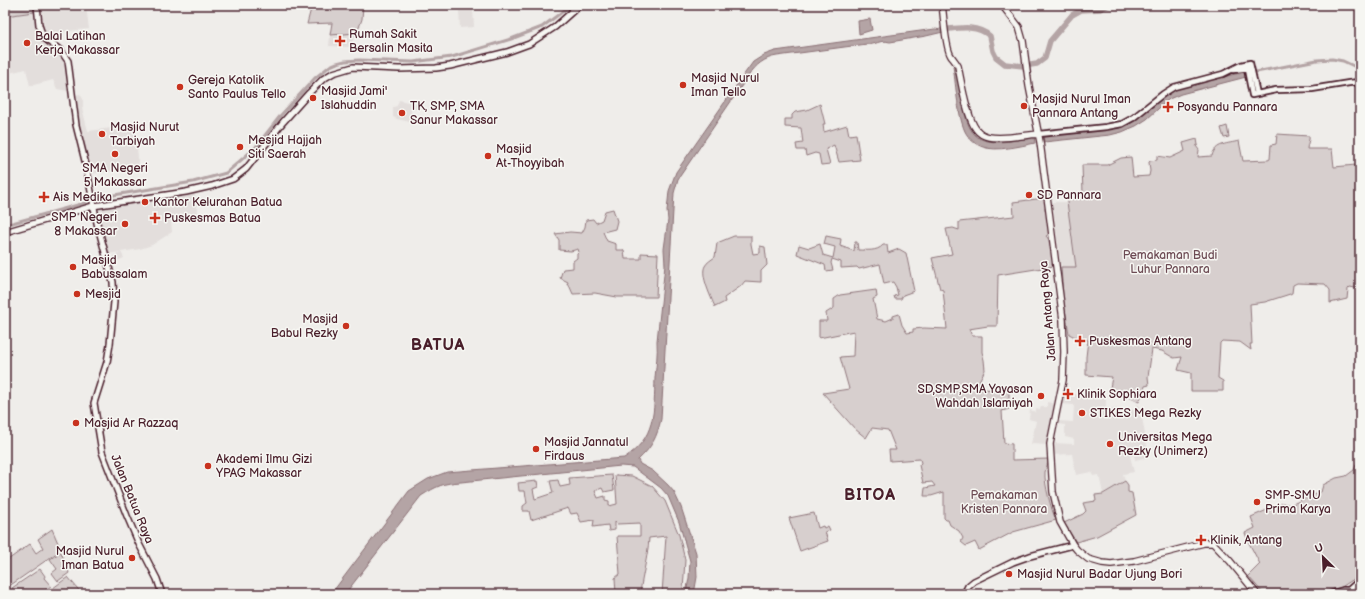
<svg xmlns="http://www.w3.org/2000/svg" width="1365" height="599" font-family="'Balsamiq Sans',sans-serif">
<rect width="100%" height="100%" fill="#efedea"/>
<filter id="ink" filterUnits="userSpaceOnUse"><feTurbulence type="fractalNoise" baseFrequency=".025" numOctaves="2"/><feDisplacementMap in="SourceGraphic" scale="8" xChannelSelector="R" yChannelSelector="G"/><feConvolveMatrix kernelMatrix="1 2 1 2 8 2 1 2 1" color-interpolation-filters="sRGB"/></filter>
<g filter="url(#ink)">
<path fill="#e3dedc" d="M 41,5 L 86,5 L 89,29 L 45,33 Z
M 473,9 L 474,27 L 460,28 L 459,10 Z
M 34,12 L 40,38 L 48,42 L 59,51 L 63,59 L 68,91 L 57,89 L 53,80 L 30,86 L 26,69 L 5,74 L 5,16 Z
M 357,33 L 349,47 L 329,46 L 330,35 Z
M 80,94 L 83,99 L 83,107 L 82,108 L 88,131 L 135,125 L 139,168 L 89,174 L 75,115 L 73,96 Z
M 399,100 L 416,104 L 416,109 L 411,110 L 410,122 L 397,119 L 393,117 L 393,107 L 397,106 Z
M 194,191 L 198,213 L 179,221 L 171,221 L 172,232 L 152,245 L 140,249 L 121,252 L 124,258 L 114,262 L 113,256 L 121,252 L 108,254 L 98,216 L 99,211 L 103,206 Z
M 1052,202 L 1067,202 L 1076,267 L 1061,267 Z
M 1062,394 L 1106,395 L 1106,408 L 1136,410 L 1137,404 L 1140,406 L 1149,457 L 1135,460 L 1134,455 L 1130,456 L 1134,472 L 1123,474 L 1125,481 L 1103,494 L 1099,475 L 1093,476 L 1091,472 L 1076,475 L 1072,454 L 1051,455 L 1052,443 L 1074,444 L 1074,439 L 1065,437 L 1065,425 L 1058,424 L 1058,421 L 1073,422 L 1074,405 L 1061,404 Z
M 1047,402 L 1056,404 L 1048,434 L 1047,445 L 1031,444 L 1036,421 L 1029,419 L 1030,410 L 1036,412 L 1036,408 L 1040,409 L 1041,407 L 1047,407 Z"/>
<path fill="#d7cfce" stroke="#90777c" d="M 5,5 L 33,5 L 34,12 L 5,16 Z
M 312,5 L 363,5 L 362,19 L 357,33 L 330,35 L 332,23 L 307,24 Z
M 820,104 L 825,124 L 823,124 L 824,132 L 847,125 L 849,135 L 856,134 L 860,160 L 839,162 L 834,145 L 826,149 L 830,164 L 821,165 L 819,154 L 815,153 L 806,156 L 805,150 L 797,150 L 796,144 L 803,143 L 801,128 L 785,127 L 785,119 L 792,119 L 792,115 L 795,112 L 807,110 Z
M 1227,126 L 1229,137 L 1224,138 L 1221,128 Z
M 1277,134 L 1309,136 C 1310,140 1307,144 1307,149 L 1332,149 L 1334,167 L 1356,165 L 1356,184 L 1360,202 L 1360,289 L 1350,287 L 1348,289 L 1347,299 L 1330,303 L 1330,290 L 1325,284 L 1297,283 L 1293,285 L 1292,293 L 1290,294 L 1265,302 L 1250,304 L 1252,344 L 1250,344 L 1251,350 L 1240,342 L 1222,341 L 1220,343 L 1218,378 L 1223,381 L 1223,391 L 1191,391 L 1191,373 L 1178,370 L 1182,357 L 1174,358 L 1162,351 L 1152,349 L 1148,377 L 1149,385 L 1145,386 L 1139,402 L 1110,388 L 1112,377 L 1086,375 L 1086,357 L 1088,340 L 1075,337 L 1069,334 L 1063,296 L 1061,267 L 1076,267 L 1067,202 L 1069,197 L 1083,193 L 1082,165 L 1107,165 L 1121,158 L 1131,157 L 1133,177 L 1149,176 L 1150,171 L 1149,162 L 1150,161 L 1157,160 L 1157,156 L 1170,158 L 1185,151 L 1183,143 L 1197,139 L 1198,145 L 1196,146 L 1199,150 L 1198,157 L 1212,156 C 1215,143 1228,144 1239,141 L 1243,161 L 1268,160 L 1270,159 L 1271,145 L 1276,144 Z
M 1045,198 L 1049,234 L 1046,236 L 1051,242 L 1055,266 L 998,275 L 997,326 L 988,326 L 969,329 L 972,336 L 982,336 L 982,352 L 984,360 L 985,370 L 980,379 L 977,389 L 1009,390 L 1009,409 L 1002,411 L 1004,443 L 1012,444 L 1012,460 L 1049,459 C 1048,463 1046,468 1045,472 C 1044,484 1051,509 1056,520 L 1013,532 L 979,550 L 975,542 L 966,546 L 961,542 L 963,538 L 959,531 L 950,525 L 948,520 L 946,520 L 944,518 L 944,492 L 931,496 L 924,496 L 925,488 L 935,486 L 932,482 L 923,483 L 919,465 L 921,463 L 920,459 L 890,461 L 889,450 L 896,450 L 888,430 L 872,428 L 866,438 L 855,429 L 823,393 L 849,389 L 840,357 L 853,356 L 854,331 L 819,338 L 819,321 L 827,321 L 826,313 L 834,308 L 834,299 L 840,295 L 876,290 L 877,297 L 873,299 L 877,319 L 886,321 L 893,318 L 893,316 L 899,314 L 902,325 L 907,333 L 913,332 L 913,329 L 924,328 L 947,329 L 943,290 L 940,289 L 932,258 L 952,254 L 946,229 L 953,228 L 959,230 L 959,222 L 1014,216 L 1013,202 Z
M 613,209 L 617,221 L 615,229 L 603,232 L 607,241 L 616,244 L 616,250 L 624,250 L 625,259 L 641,259 L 641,253 L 658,254 L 656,297 L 617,297 L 595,293 L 573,294 L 569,285 L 567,285 L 568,282 L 560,278 L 563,269 L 573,268 L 573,261 L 577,258 L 577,254 L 579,252 L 578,249 L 571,251 L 559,250 L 559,240 L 555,234 L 570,232 L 582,233 L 585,227 L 586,220 L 593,219 L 596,223 L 602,220 L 605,211 Z
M 734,236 L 751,236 L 751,244 L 753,254 L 760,253 L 760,246 L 765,247 L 767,265 L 761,271 L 761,282 L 745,281 L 741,286 L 724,298 L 725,302 L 715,307 C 711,297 700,275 705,266 C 707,262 711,260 715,257 L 717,243 Z
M 826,236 L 841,239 L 840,246 L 854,251 L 855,242 L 857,242 L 858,250 C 866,250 877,252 883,245 L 887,245 L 888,253 L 899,249 L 906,253 L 914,291 L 903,295 L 901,299 L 895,299 L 894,296 L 898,295 L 896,287 L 893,282 L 884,284 L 880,264 L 859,269 L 857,267 L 841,268 L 841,262 L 832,259 L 831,263 L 833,270 L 826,271 L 825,265 L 797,254 L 799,245 L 809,248 L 820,244 L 823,255 L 833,258 L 835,247 L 824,244 Z
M 1360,441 L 1360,575 L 1340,588 L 1323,594 L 1264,594 L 1248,576 L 1260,564 L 1249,543 L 1245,533 L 1255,528 L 1251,517 L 1283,503 L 1290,505 L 1321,492 L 1323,485 L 1336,478 L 1346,476 L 1354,470 L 1358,460 L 1357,446 Z
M 612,475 L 614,490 L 604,492 L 602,488 L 595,491 L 598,498 L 605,496 L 605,500 L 609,501 L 609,506 L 617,504 L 615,475 L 632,476 L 652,486 L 665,501 L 679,535 L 685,560 L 683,590 L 681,593 L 662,594 L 666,536 L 649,538 C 648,557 642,575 640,594 L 616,594 L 615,578 L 620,574 L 617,536 L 640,536 L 640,523 L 617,524 L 615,522 L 615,530 L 609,531 L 608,525 L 593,527 L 594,520 L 581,522 L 577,513 L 571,514 L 568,508 L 531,520 L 529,511 L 523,511 L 523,506 L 527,503 L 525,491 L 519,491 L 518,483 L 537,481 L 538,487 L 533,489 L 535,499 L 553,493 L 550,481 L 558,480 L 560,487 L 570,485 L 569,478 Z
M 1125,481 L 1128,485 L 1128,492 L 1132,493 L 1136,515 L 1097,536 L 1076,542 L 1064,523 L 1083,514 L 1086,511 L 1083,503 L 1096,501 L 1095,495 L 1103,494 Z
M 814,513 L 818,528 L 823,526 L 824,528 L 828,526 L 830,530 L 825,532 L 828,541 L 800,551 L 789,518 Z
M 52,529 L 61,550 L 5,589 L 5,562 L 30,544 L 36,553 L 43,548 L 38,539 Z
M 61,552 L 69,573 L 58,581 L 52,573 L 57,569 L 50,559 Z
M 40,569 L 45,576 L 44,578 L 51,586 L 40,594 L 17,594 L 12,588 Z
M 68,577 L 82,594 L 69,594 L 67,591 L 64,594 L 45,594 Z"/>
<path fill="#b4a4a5" stroke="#8a6f74" d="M 870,19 L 872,30 L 859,34 L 858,21 Z
M 935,29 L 942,30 L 943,32 L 926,36 L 890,42 C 879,39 875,46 867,44 L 777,56 C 764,58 756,65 749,75 L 678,179 L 674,193 L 661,419 C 657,437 652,447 638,460 L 640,464 L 653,471 L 668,485 L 674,492 L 681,507 L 696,553 L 697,577 L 694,594 L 686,594 L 689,578 L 690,561 L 679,522 L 668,496 L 661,488 L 633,467 L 621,466 L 461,482 C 443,483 437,486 421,496 L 345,594 L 331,594 L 409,491 L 428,479 L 447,472 L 624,458 C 656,438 654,412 655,378 C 656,366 658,354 657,341 L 665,265 L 664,249 L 668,220 L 667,211 L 669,191 L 676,172 L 745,73 L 753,62 L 764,55 L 775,51 Z
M 956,65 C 958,75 960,86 962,96 C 965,112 966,138 988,141 C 1002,144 1020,139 1034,137 L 1035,143 C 1021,146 996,152 983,147 C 977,145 971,141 968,136 C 959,126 956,88 954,73 L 953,66 Z
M 1244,72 L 1246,77 L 1181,94 L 1169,99 L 1147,119 L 1136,126 L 1122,132 L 1110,135 L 1044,142 L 1043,136 L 1115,128 C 1142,121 1150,103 1172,91 C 1181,86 1192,84 1202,82 C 1216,79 1230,75 1244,72 Z"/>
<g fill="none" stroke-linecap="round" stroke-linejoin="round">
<path stroke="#b4a4a5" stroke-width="3" d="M 1251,73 L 1317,60 L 1332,59 L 1343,61 L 1360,69
M 5,225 L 114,195 L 193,182 L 226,173 L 255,148 L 281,115 L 315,78 L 330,66 L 337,63 L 345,61 L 359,60 L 413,62 L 452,57 L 511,39 L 542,27 L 570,6"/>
<path stroke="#b4a4a5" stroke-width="5.5" d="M 942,30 C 959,28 976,24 990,36 L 993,51 L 996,57 L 1005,64 L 1024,66 L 1037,64 L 1045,58 L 1050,41 L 1072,15 L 1081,10 L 1100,9 L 1109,5"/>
<defs>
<path id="tertiary" d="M 1246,64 L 1252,95 L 1276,90 L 1312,89 L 1349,83 L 1360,82
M 1233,70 L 1250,68
M 1039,134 L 1106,127 L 1122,124 L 1133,118 L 1163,94 L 1174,87 L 1223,74 L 1241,65 L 1250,63 L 1257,94
M 1330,594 L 1343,590 L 1349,590
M 1344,594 L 1360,580"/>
<path id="secondary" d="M 37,5 L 39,25 L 43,37 L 61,51 L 68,61 L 76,125 L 86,165 L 97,223 L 113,282 L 114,302 L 110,344 L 107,362 L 94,403 L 102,452 L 127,516 L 139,544 L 157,579 L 162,594
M 5,232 L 93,206 L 186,192 L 212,186 L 233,179 L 246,169 L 283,122 L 309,93 L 323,79 L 333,73 L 353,67 L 399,69 L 436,68 L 450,66 L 507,52 L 529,44 L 555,27 L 574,10
M 964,594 L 968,586 L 974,581 L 1013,562 L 1030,556 L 1073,545"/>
<path id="primary" d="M 570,5 L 574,10 L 580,5
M 942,5 C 944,17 945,47 951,56 C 954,60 956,62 958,66 C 961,81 967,118 976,129 C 979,133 984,136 989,137 C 1005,140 1023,135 1039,134
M 1002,5 L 1019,27 L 1023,41 L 1029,86 L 1040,142 L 1063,320 L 1064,352 L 1063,380 L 1050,444 L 1053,492 L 1060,522 L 1073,545 L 1077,550 L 1088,559 L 1102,563 L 1111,564 L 1134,561 L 1204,543 L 1213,543 L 1230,561 L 1257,594"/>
</defs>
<use href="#tertiary" stroke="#4a1f2b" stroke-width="8"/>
<use href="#secondary" stroke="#4a1f2b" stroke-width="8"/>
<use href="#primary" stroke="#4a1f2b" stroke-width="8"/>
<use href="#tertiary" stroke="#f6f6f2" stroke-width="4.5"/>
<use href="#secondary" stroke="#f6f6f2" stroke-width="5"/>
<use href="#primary" stroke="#f6f6f2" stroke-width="5.5"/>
</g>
</g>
<g fill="#c8321e" stroke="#f6f6f2" stroke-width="1.5">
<path d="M338 35h4v4h4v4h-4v4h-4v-4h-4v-4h4z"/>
<circle cx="27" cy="43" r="4"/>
<circle cx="683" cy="85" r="4"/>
<circle cx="180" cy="87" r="4"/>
<circle cx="313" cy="98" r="4"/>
<circle cx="1024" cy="106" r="4"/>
<path d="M1166 101h4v4h4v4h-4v4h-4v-4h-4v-4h4z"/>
<circle cx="402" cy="113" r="4"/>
<circle cx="102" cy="134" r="4"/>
<circle cx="240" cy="147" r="4"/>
<circle cx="115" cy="154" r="4"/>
<circle cx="488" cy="156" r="4"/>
<circle cx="1029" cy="195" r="4"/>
<path d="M42 191h4v4h4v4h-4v4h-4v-4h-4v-4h4z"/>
<circle cx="145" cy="202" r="4"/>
<path d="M153 212h4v4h4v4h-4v4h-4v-4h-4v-4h4z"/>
<circle cx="125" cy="224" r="4"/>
<circle cx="73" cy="267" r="4"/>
<circle cx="77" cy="294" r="4"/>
<circle cx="346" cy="326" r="4"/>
<path d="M1078 335h4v4h4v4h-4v4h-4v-4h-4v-4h4z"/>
<path d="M1066 388h4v4h4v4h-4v4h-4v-4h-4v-4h4z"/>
<circle cx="1041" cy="396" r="4"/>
<circle cx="1082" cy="413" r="4"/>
<circle cx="76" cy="423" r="4"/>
<circle cx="1110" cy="444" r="4"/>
<circle cx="536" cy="449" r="4"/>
<circle cx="208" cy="466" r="4"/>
<circle cx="1257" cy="502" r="4"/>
<path d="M1199 534h4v4h4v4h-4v4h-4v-4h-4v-4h4z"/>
<circle cx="132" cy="558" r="4"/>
<circle cx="1009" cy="574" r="4"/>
</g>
<g text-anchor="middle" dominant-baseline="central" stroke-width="3" stroke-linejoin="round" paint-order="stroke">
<g font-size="12" fill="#4a1f2b" stroke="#f6f6f2" text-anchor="start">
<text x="349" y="34">Rumah Sakit<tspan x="349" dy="14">Bersalin Masita</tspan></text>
<text x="35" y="36">Balai Latihan<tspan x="35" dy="14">Kerja Makassar</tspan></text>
<text x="691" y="78">Masjid Nurul<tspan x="691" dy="14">Iman Tello</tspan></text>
<text x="188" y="80">Gereja Katolik<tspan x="188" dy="14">Santo Paulus Tello</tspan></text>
<text x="321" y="91">Masjid Jami'<tspan x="321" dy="14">Islahuddin</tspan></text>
<text x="1032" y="99">Masjid Nurul Iman<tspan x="1032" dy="14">Pannara Antang</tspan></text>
<text x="410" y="106">TK, SMP, SMA<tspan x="410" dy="14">Sanur Makassar</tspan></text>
<text x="1177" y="107">Posyandu Pannara</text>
<text x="110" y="127">Masjid Nurut<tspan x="110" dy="14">Tarbiyah</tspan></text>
<text x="248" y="140">Mesjid Hajjah<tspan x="248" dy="14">Siti Saerah</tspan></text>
<text x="496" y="149">Masjid<tspan x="496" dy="14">At-Thoyyibah</tspan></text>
<text x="115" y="168" text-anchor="middle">SMA Negeri<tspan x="115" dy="14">5 Makassar</tspan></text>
<text x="1037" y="195">SD Pannara</text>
<text x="53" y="197">Ais Medika</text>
<text x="153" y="202">Kantor Kelurahan Batua</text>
<text x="117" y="217" text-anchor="end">SMP Negeri<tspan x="117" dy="14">8 Makassar</tspan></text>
<text x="164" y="218">Puskesmas Batua</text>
<text x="81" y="260">Masjid<tspan x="81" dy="14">Babussalam</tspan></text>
<text x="85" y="294">Mesjid</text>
<text x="338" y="319" text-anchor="end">Masjid<tspan x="338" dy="14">Babul Rezky</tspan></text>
<text x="1089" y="341">Puskesmas Antang</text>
<text x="1033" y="389" text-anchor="end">SD,SMP,SMA Yayasan<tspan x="1033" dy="14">Wahdah Islamiyah</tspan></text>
<text x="1077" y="394">Klinik Sophiara</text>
<text x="1090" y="413">STIKES Mega Rezky</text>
<text x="84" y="423">Masjid Ar Razzaq</text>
<text x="1118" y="437">Universitas Mega<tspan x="1118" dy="14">Rezky (Unimerz)</tspan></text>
<text x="544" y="442">Masjid Jannatul<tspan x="544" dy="14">Firdaus</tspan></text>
<text x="216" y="459">Akademi Ilmu Gizi<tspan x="216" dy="14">YPAG Makassar</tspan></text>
<text x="1265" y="495">SMP-SMU<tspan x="1265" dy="14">Prima Karya</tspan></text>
<text x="1210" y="540">Klinik, Antang</text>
<text x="124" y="551" text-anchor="end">Masjid Nurul<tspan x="124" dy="14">Iman Batua</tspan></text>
<text x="1017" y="574">Masjid Nurul Badar Ujung Bori</text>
</g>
<g font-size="12" fill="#6d4b54" stroke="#f6f6f2">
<text x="1170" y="255">Pemakaman Budi<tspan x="1170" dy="14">Luhur Pannara</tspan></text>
<text x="1004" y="495">Pemakaman<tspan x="1004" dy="14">Kristen Pannara</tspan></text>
</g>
<g font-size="12" fill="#4a1f2b" stroke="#f6f6f2">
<text transform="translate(1048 311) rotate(-95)">Jalan Antang Raya</text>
<text transform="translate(132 499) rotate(68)">Jalan Batua Raya</text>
</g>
<g font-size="16" font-weight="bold" letter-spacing="1" fill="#4a1f2b" stroke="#f6f6f2">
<text x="438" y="345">BATUA</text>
<text x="870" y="495">BITOA</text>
</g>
</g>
<rect width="1365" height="599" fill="none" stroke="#f6f6f2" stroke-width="20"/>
<rect x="10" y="10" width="1345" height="579" fill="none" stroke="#4a1f2b" stroke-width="1.5" filter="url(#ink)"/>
<g transform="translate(1323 557) rotate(336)" stroke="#f6f6f2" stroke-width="3" paint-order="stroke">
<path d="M0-3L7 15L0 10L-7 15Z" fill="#4a1f2b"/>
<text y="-6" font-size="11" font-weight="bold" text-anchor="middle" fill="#4a1f2b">U</text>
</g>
</svg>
